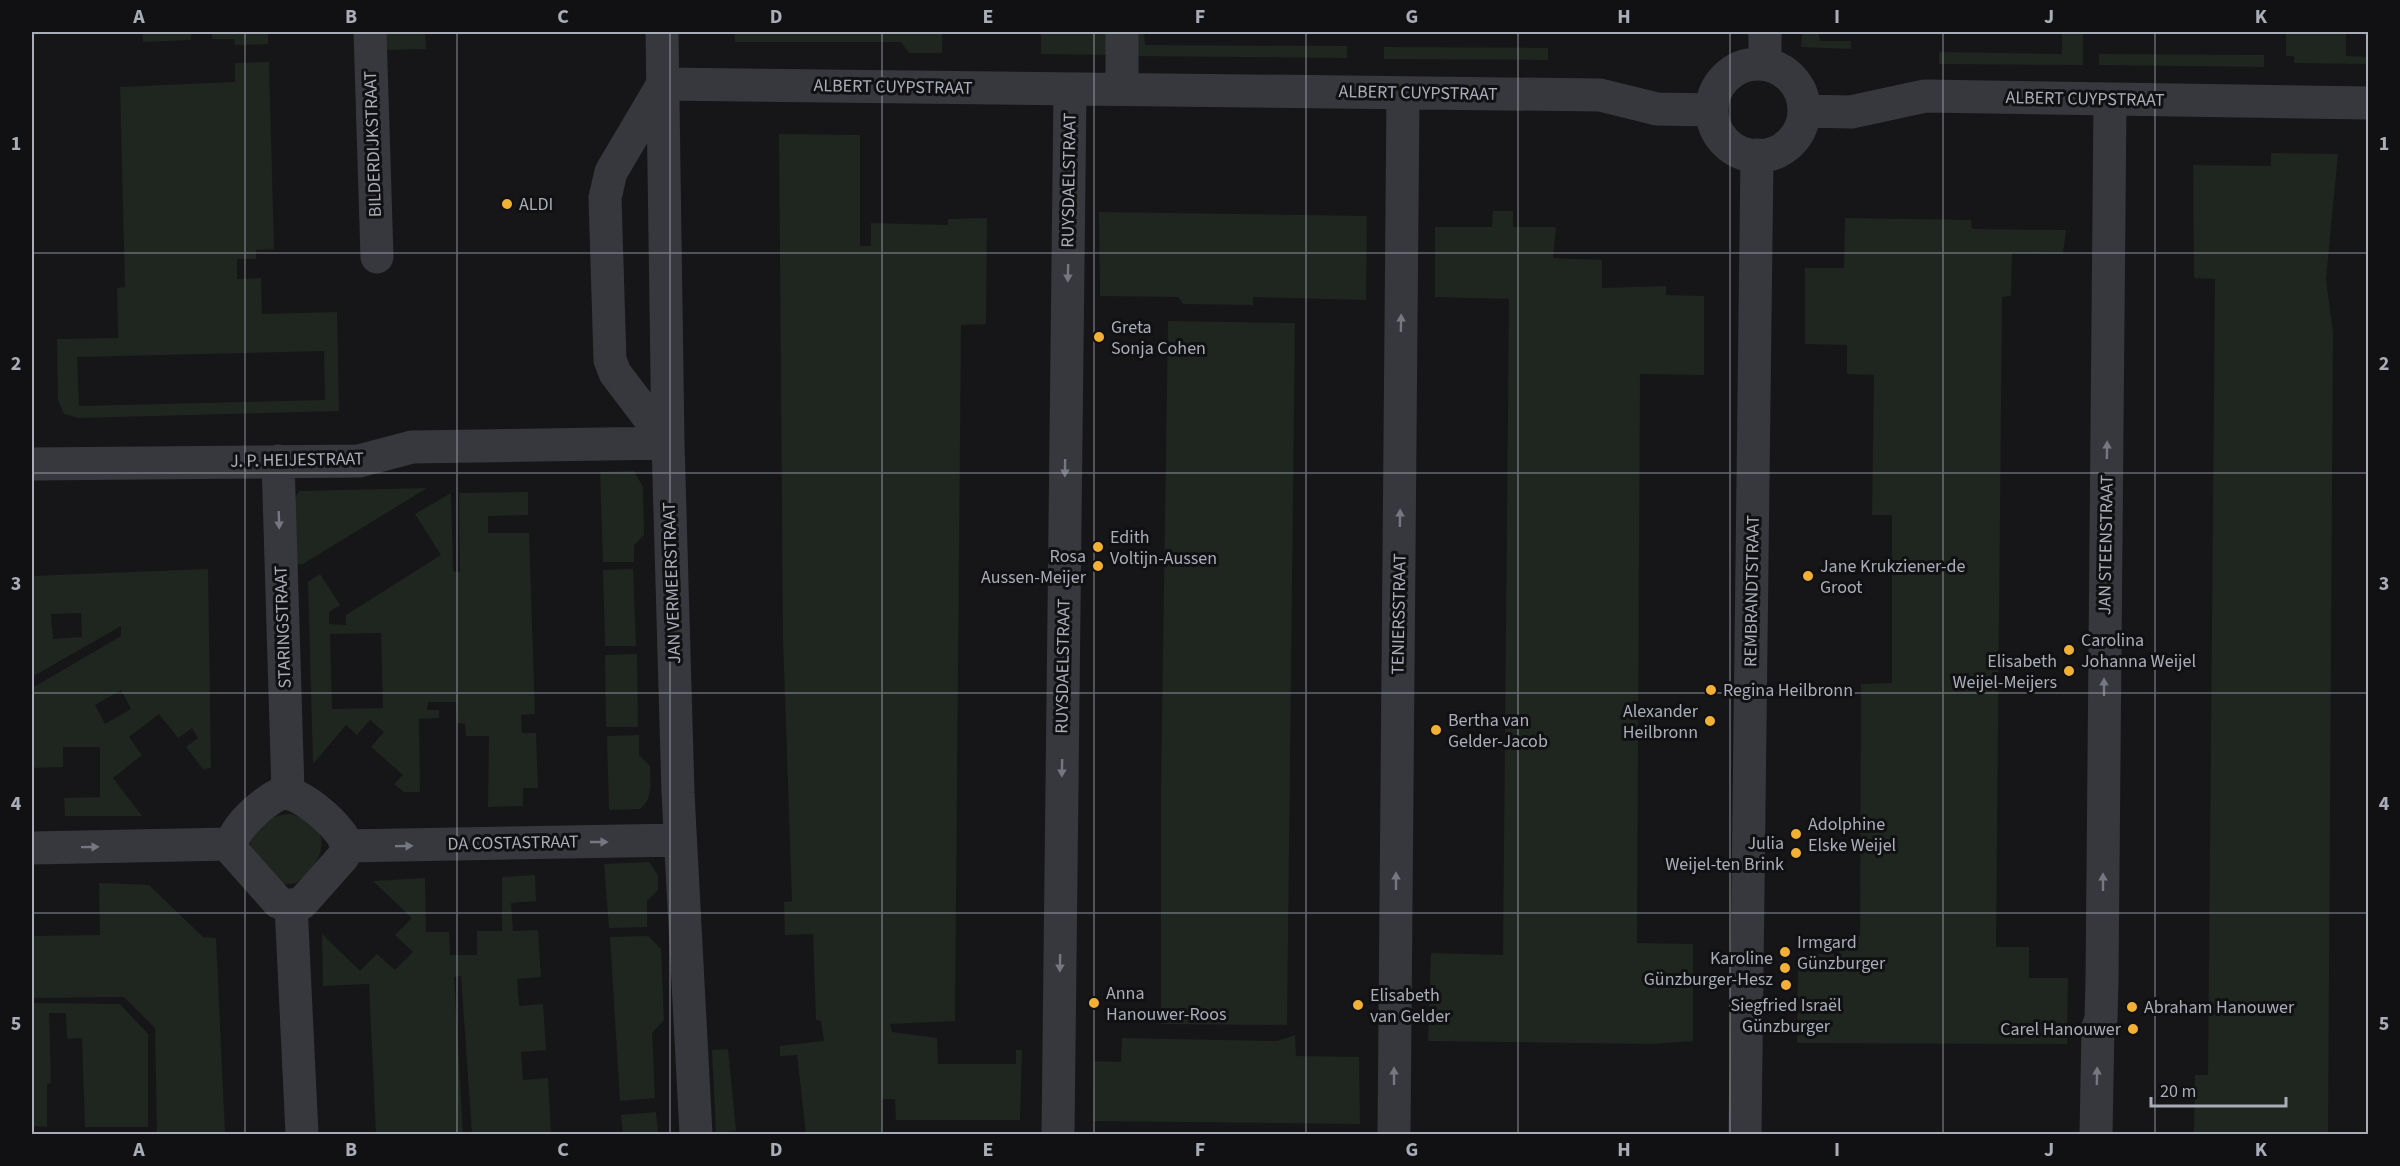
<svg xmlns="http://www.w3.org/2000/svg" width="2400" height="1166" font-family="'Source Sans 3',sans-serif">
<rect width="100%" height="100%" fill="#161618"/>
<path fill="#1e261f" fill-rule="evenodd" d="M 143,32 L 191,32 L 191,40 L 143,42 Z
M 212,32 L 268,32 L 268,44 L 235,45 L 234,39 L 212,39 Z
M 385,32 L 425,32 L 426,49 L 385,50 Z
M 735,32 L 942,32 L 942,53 L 909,53 L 901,42 L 735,42 Z
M 1041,32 L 1108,32 L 1108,55 L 1041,54 Z
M 1129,32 L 1144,32 L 1145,45 L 1347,46 L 1347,58 L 1129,56 Z
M 1802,32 L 1819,32 L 1820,41 L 1851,41 L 1851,49 L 1801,47 Z
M 2062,32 L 2083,32 L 2083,65 L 1939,64 L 1939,52 L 2062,54 Z
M 2286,32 L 2346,33 L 2346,56 L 2368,57 L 2368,64 L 2294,63 L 2294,56 L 2286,56 Z
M 1384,47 L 1548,48 L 1548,60 L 1384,59 Z
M 2099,54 L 2264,55 L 2264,67 L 2099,65 Z
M 269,62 L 274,249 L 256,250 L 256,259 L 237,259 L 237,279 L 261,278 L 262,314 L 337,312 L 339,411 L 79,418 L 64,414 L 58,400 L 57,339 L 118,338 L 117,288 L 125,287 L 120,87 L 235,82 L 235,63 ZM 324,351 L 325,400 L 79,406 L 77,357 Z
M 779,134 L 860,135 L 860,246 L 871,246 L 871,223 L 948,225 L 948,219 L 987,218 L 986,324 L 961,325 L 955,1021 L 890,1024 L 892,1032 L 937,1038 L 938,1064 L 1016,1064 L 1016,1050 L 1022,1050 L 1020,1120 L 896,1120 L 895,1099 L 882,1099 L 882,1134 L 806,1134 L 797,1055 L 780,1056 L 780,1046 L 824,1041 L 821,1021 L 816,1020 L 813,934 L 785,935 L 784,902 L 792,901 L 783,639 Z
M 2271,153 L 2338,154 L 2326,279 L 2333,332 L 2328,1134 L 2194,1134 L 2195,1075 L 2208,1075 L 2215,279 L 2194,278 L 2193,165 L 2271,166 Z
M 1493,211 L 1513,211 L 1513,227 L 1556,227 L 1553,258 L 1602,260 L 1602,288 L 1666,286 L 1666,295 L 1704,296 L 1704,375 L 1640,374 L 1637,943 L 1693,944 L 1693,1041 L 1652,1044 L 1428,1041 L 1431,953 L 1503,955 L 1509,299 L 1435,297 L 1435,227 L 1492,227 Z
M 1099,212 L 1367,216 L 1366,300 L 1253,297 L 1253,305 L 1183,304 L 1178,297 L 1100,296 Z
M 1845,218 L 1971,220 L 1972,229 L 2066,230 L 2063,254 L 2012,253 L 2011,296 L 2002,297 L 1996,947 L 2029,947 L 2029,978 L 2068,978 L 2067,1044 L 1797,1043 L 1798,954 L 1839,954 L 1840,936 L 1860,936 L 1861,684 L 1892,683 L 1892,515 L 1872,515 L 1874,375 L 1847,374 L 1847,345 L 1805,344 L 1805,268 L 1844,268 Z
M 1168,321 L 1295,323 L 1287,1025 L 1161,1024 L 1161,786 Z
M 634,471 L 643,487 L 644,535 L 634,545 L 634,562 L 603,562 L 600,472 Z
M 427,488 L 303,564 L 294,565 L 294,499 L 299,491 Z
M 528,492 L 528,515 L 488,516 L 488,533 L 529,533 L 535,714 L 521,715 L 522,733 L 536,733 L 538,788 L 523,788 L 523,806 L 488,807 L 489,736 L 466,736 L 465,724 L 457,723 L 456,702 L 428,702 L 427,710 L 439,710 L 439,718 L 419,719 L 420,792 L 404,792 L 394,784 L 403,775 L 371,747 L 384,732 L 370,720 L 357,735 L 346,725 L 313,764 L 308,582 L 320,574 L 340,605 L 329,612 L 329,624 L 346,625 L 346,615 L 441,555 L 415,514 L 451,493 L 453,571 L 460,572 L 459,493 ZM 381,633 L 383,708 L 332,709 L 330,634 Z
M 208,569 L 211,768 L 203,769 L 186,747 L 198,738 L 192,728 L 178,738 L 159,714 L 129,737 L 142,755 L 113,778 L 142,816 L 65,816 L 64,798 L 100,797 L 100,747 L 63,747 L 63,767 L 32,768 L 32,688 L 121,636 L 121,626 L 32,677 L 32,576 ZM 81,613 L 82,637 L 53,639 L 51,614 ZM 121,690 L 131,709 L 105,724 L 95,705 Z
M 633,569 L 636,646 L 605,646 L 603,570 Z
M 637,654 L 638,727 L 606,727 L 605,655 Z
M 639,735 L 639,755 L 650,766 C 650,781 654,798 640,809 L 609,810 L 607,736 Z
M 291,814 C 336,826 326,861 296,883 L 279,885 L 249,851 C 250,830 271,813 291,814 Z
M 649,862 L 658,875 L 658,890 L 647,901 L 647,927 L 609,928 L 604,864 Z
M 535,875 L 536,901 L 511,903 L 513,931 L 538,930 L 541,977 L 517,979 L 519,1006 L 543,1004 L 546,1050 L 521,1052 L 523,1080 L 548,1078 L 551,1134 L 472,1134 L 461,976 L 454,977 L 463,1134 L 376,1134 L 369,984 L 323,986 L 322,934 L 360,971 L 377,954 L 395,970 L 413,952 L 395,935 L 412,918 L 373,881 L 425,878 L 426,932 L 449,932 L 450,955 L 477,955 L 477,931 L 502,931 L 502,877 Z
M 99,883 L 149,885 L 203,937 L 216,938 L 225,1134 L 157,1134 L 155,1028 L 124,997 L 32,998 L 32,936 L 100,935 Z
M 648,936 L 661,949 L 664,1020 L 652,1033 L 655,1098 L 620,1101 L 610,937 Z
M 32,1003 L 120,1004 L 148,1034 L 148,1127 L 85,1127 L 82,1038 L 67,1039 L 66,1013 L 49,1013 L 51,1083 L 47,1084 L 47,1127 L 32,1126 Z
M 1295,1035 L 1296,1056 L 1359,1057 L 1360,1124 L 1093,1121 L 1094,1061 L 1121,1062 L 1122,1038 L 1277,1041 Z
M 728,1049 L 736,1131 L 716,1133 L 712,1050 Z
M 656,1112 L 658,1134 L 623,1134 L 621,1115 Z"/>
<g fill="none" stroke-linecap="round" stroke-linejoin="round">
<path stroke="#37383d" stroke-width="33" d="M 370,32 L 377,257
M 662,32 L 668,443 L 678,793 L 696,1134
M 1122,32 L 1122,89
M 1765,64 L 1765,32
M1712 110a46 46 0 1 1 92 0a46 46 0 1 1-92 0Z
M 1804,111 L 1851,112 L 1925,96 L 2368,103
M 668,443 L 615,373 L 610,360 L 605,198 L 611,172 L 663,84 L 1600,95 L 1657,109 L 1712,110
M 278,461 L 288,792
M 32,464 L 359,461 L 412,447 L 668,443
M 281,793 C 302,792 335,823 345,840 L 346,852 L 342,858 L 302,903 C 293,906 286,906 278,902 L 231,849 C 232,828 262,803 281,793 Z
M 346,846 L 680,840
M 32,848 L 231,844
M 291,905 L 302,1134
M 1058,1134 L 1070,89
M 1394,1134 L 1403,93
M 1745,1134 L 1757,155
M 2096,1134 L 2098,1027 L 2101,1019 L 2102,980 L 2110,99"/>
</g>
<defs><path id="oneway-solid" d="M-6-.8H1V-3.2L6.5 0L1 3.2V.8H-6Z" transform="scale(1.5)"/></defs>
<g fill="#757881">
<use href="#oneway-solid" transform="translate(1068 273) rotate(91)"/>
<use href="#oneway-solid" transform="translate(1401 323) rotate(-89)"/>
<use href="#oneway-solid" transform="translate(2107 450) rotate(-89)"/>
<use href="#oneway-solid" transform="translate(1065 468) rotate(91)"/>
<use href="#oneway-solid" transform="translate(1400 518) rotate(-89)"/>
<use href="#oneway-solid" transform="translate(279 520) rotate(88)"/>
<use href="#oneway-solid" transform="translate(2104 687) rotate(-90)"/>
<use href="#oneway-solid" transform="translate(1062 768) rotate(91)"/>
<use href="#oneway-solid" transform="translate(599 842)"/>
<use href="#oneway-solid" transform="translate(404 846) rotate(-1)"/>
<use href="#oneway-solid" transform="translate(90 847) rotate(-1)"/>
<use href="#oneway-solid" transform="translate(1396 881) rotate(-90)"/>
<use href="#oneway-solid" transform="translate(2103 882) rotate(-90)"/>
<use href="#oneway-solid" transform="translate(1060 963) rotate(91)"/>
<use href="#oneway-solid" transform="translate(1394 1076) rotate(-90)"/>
<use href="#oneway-solid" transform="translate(2097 1076) rotate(-89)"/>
</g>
<path fill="none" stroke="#a8adb8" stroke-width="1.5" stroke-opacity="0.55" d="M 245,32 L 245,1134M 457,32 L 457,1134M 670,32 L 670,1134M 882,32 L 882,1134M 1094,32 L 1094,1134M 1306,32 L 1306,1134M 1518,32 L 1518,1134M 1730,32 L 1730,1134M 1943,32 L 1943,1134M 2155,32 L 2155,1134M 32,253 L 2368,253M 32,473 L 2368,473M 32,693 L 2368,693M 32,913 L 2368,913"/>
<g fill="#f2b134" stroke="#111113" stroke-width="2">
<circle cx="507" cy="204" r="6"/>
<circle cx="1099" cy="337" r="6"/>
<circle cx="1098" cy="547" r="6"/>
<circle cx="1098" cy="566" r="6"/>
<circle cx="1808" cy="576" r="6"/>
<circle cx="2069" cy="650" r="6"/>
<circle cx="2069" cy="671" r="6"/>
<circle cx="1711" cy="690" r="6"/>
<circle cx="1710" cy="721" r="6"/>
<circle cx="1436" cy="730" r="6"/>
<circle cx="1796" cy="834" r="6"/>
<circle cx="1796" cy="853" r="6"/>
<circle cx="1785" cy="952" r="6"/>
<circle cx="1785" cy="968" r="6"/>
<circle cx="1786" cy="985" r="6"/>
<circle cx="1094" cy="1003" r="6"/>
<circle cx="1358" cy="1005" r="6"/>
<circle cx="2132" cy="1007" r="6"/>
<circle cx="2133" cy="1029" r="6"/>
</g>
<g text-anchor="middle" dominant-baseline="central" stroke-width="6" stroke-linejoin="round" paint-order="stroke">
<g font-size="18" fill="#a8adb8" stroke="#111113">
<text transform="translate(893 87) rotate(1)">ALBERT CUYPSTRAAT</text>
<text transform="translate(1418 93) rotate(1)">ALBERT CUYPSTRAAT</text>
<text transform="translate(2085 99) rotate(1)">ALBERT CUYPSTRAAT</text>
<text transform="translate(373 144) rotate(-92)">BILDERDIJKSTRAAT</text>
<text transform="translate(1069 180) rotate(-89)">RUYSDAELSTRAAT</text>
<text transform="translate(297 460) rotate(-1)">J. P. HEIJESTRAAT</text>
<text transform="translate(2106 545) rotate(-89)">JAN STEENSTRAAT</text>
<text transform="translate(672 583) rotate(-92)">JAN VERMEERSTRAAT</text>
<text transform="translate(1752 591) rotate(-89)">REMBRANDTSTRAAT</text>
<text transform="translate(1399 614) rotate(-89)">TENIERSSTRAAT</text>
<text transform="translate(283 627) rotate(-92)">STARINGSTRAAT</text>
<text transform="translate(1063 666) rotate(-89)">RUYSDAELSTRAAT</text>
<text transform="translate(513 843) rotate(-1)">DA COSTASTRAAT</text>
</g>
<g font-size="18" fill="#a8adb8" stroke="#111113" text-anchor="start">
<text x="519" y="204">ALDI</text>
<text x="1111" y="327">Greta<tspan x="1111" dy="21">Sonja Cohen</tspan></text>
<text x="1110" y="537">Edith<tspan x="1110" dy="21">Voltijn-Aussen</tspan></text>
<text x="1086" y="556" text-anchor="end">Rosa<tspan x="1086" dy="21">Aussen-Meijer</tspan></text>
<text x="1820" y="566">Jane Krukziener-de<tspan x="1820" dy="21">Groot</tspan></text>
<text x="2081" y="640">Carolina<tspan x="2081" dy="21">Johanna Weijel</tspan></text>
<text x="2057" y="661" text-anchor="end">Elisabeth<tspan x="2057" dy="21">Weijel-Meijers</tspan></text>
<text x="1723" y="690">Regina Heilbronn</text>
<text x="1698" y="711" text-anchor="end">Alexander<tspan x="1698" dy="21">Heilbronn</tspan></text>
<text x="1448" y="720">Bertha van<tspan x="1448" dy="21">Gelder-Jacob</tspan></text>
<text x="1808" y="824">Adolphine<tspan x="1808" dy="21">Elske Weijel</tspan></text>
<text x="1784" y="843" text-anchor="end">Julia<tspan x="1784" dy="21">Weijel-ten Brink</tspan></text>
<text x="1797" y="942">Irmgard<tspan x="1797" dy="21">Günzburger</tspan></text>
<text x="1773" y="958" text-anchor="end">Karoline<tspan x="1773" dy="21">Günzburger-Hesz</tspan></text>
<text x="1106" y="993">Anna<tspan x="1106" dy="21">Hanouwer-Roos</tspan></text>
<text x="1370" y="995">Elisabeth<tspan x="1370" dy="21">van Gelder</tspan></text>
<text x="1786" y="1005" text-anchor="middle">Siegfried Israël<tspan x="1786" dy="21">Günzburger</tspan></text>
<text x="2144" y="1007">Abraham Hanouwer</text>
<text x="2121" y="1029" text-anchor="end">Carel Hanouwer</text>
</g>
</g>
<rect width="2400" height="1166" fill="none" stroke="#111113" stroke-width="66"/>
<path d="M2151 1097v9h135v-9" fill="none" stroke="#a8adb8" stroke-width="3"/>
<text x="2160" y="1097" font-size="18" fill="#a8adb8" stroke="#111113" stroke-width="4.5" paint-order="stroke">20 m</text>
<rect x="33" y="33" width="2334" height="1100" fill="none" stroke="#a8adb8" stroke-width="2"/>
<g font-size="20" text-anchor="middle" font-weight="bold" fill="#a8adb8">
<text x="139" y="23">A</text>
<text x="351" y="23">B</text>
<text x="563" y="23">C</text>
<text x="776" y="23">D</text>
<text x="988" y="23">E</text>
<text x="1200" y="23">F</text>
<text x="1412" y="23">G</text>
<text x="1624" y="23">H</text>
<text x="1837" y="23">I</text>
<text x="2049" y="23">J</text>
<text x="2261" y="23">K</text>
<text x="16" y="150">1</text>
<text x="2384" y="150">1</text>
<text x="16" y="370">2</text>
<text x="2384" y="370">2</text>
<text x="16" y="590">3</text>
<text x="2384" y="590">3</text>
<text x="16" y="810">4</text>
<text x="2384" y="810">4</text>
<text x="16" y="1030">5</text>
<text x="2384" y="1030">5</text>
<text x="139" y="1156">A</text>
<text x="351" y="1156">B</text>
<text x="563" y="1156">C</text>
<text x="776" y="1156">D</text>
<text x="988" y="1156">E</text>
<text x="1200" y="1156">F</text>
<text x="1412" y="1156">G</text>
<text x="1624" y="1156">H</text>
<text x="1837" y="1156">I</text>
<text x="2049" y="1156">J</text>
<text x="2261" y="1156">K</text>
</g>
</svg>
